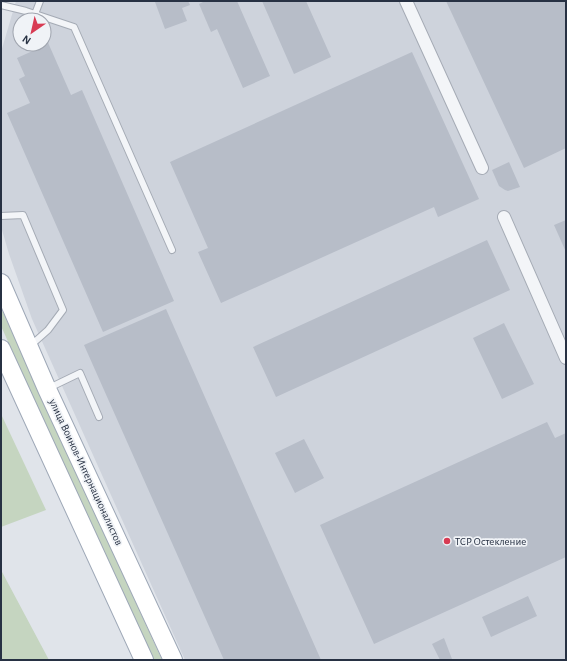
<svg xmlns="http://www.w3.org/2000/svg" width="567" height="661" font-family="'Alegreya Sans',sans-serif">
<rect width="100%" height="100%" fill="#e0e4ea"/>
<path fill="#ced3dc" fill-rule="evenodd" d="M 16,1 L 566,1 L 566,660 L 185,660 L 32,319 L 9,254 L 2,230 L 1,52 ZM 20,20 L 44,20 L 44,44 L 20,44 Z"/>
<path fill="#c5d5c0" d="M 1,308 L 162,660 L 152,660 L 1,326 Z
M 1,414 L 46,510 L 1,527 Z
M 1,570 L 49,660 L 1,660 Z"/>
<path fill="#b7bdc8" d="M 157,1 L 188,1 L 190,5 L 182,8 L 187,21 L 165,29 L 155,2 Z
M 205,1 L 237,1 L 270,76 L 243,88 L 217,29 L 211,32 L 199,4 Z
M 262,1 L 306,1 L 331,57 L 294,74 Z
M 446,1 L 566,1 L 566,148 L 524,168 Z
M 46,38 L 71,95 L 82,90 L 174,301 L 103,332 L 7,113 L 30,103 L 19,79 L 25,76 L 17,58 L 37,49 L 34,44 L 44,44 L 44,39 Z
M 412,52 L 479,199 L 438,217 L 434,207 L 221,303 L 198,252 L 208,248 L 170,162 Z
M 509,162 L 520,187 L 508,191 L 505,190 L 499,186 L 492,170 Z
M 566,220 L 566,252 L 554,225 Z
M 487,240 L 510,290 L 276,397 L 253,347 Z
M 166,309 L 321,660 L 224,660 L 84,345 Z
M 504,323 L 534,384 L 502,399 L 473,338 Z
M 547,422 L 555,438 L 566,433 L 566,557 L 374,644 L 320,525 Z
M 304,439 L 324,478 L 295,493 L 275,453 Z
M 528,596 L 537,616 L 491,637 L 482,617 Z
M 444,638 L 452,659 L 451,660 L 440,660 L 432,644 Z"/>
<g fill="none" stroke-linecap="round" stroke-linejoin="round">
<defs>
<path id="service" d="M 1,5 L 26,11 L 74,27 L 172,250
M 35,14 L 40,1
M 1,216 L 23,215 L 63,310 L 48,330 L 30,346
M 49,388 L 80,373 L 99,417"/>
<path id="minor" d="M 406,1 L 482,168
M 504,217 L 566,358"/>
<path id="primary" d="M 1,283 L 47,389 L 173,660
M 1,349 L 144,660"/>
</defs>
<use href="#service" stroke="#a5abb5" stroke-width="8"/>
<use href="#minor" stroke="#a5abb5" stroke-width="14"/>
<use href="#primary" stroke="#9ea8b7" stroke-width="20"/>
<use href="#service" stroke="#f3f5f8" stroke-width="6"/>
<use href="#minor" stroke="#f3f5f8" stroke-width="12"/>
<use href="#primary" stroke="#fff" stroke-width="18"/>
</g>
<circle fill="#d83b53" stroke="#f0f3f7" stroke-width="1.5" cx="447" cy="541" r="4"/>
<g text-anchor="middle" dominant-baseline="central" stroke-width="3.5" stroke-linejoin="round" paint-order="stroke">
<g font-size="11" fill="#273143" stroke="#f0f3f7">
<text transform="translate(86 472) rotate(65)">улица Воинов-Интернационалистов</text>
</g>
<g font-size="11" fill="#273143" stroke="#f0f3f7" text-anchor="start">
<text x="455" y="541">ТСР Остекление</text>
</g>
</g>
<rect width="567" height="661" fill="none" stroke="#273143" stroke-width="4"/>
<g transform="translate(32 32) rotate(214)"><circle r="19" fill="#f0f3f7" stroke="#a0a5af"/>
<path d="M0-3L7 15L0 10L-7 15Z" fill="#d83b53"/>
<text y="-6" font-size="11" font-weight="bold" text-anchor="middle" fill="#273143">N</text>
</g>
</svg>
